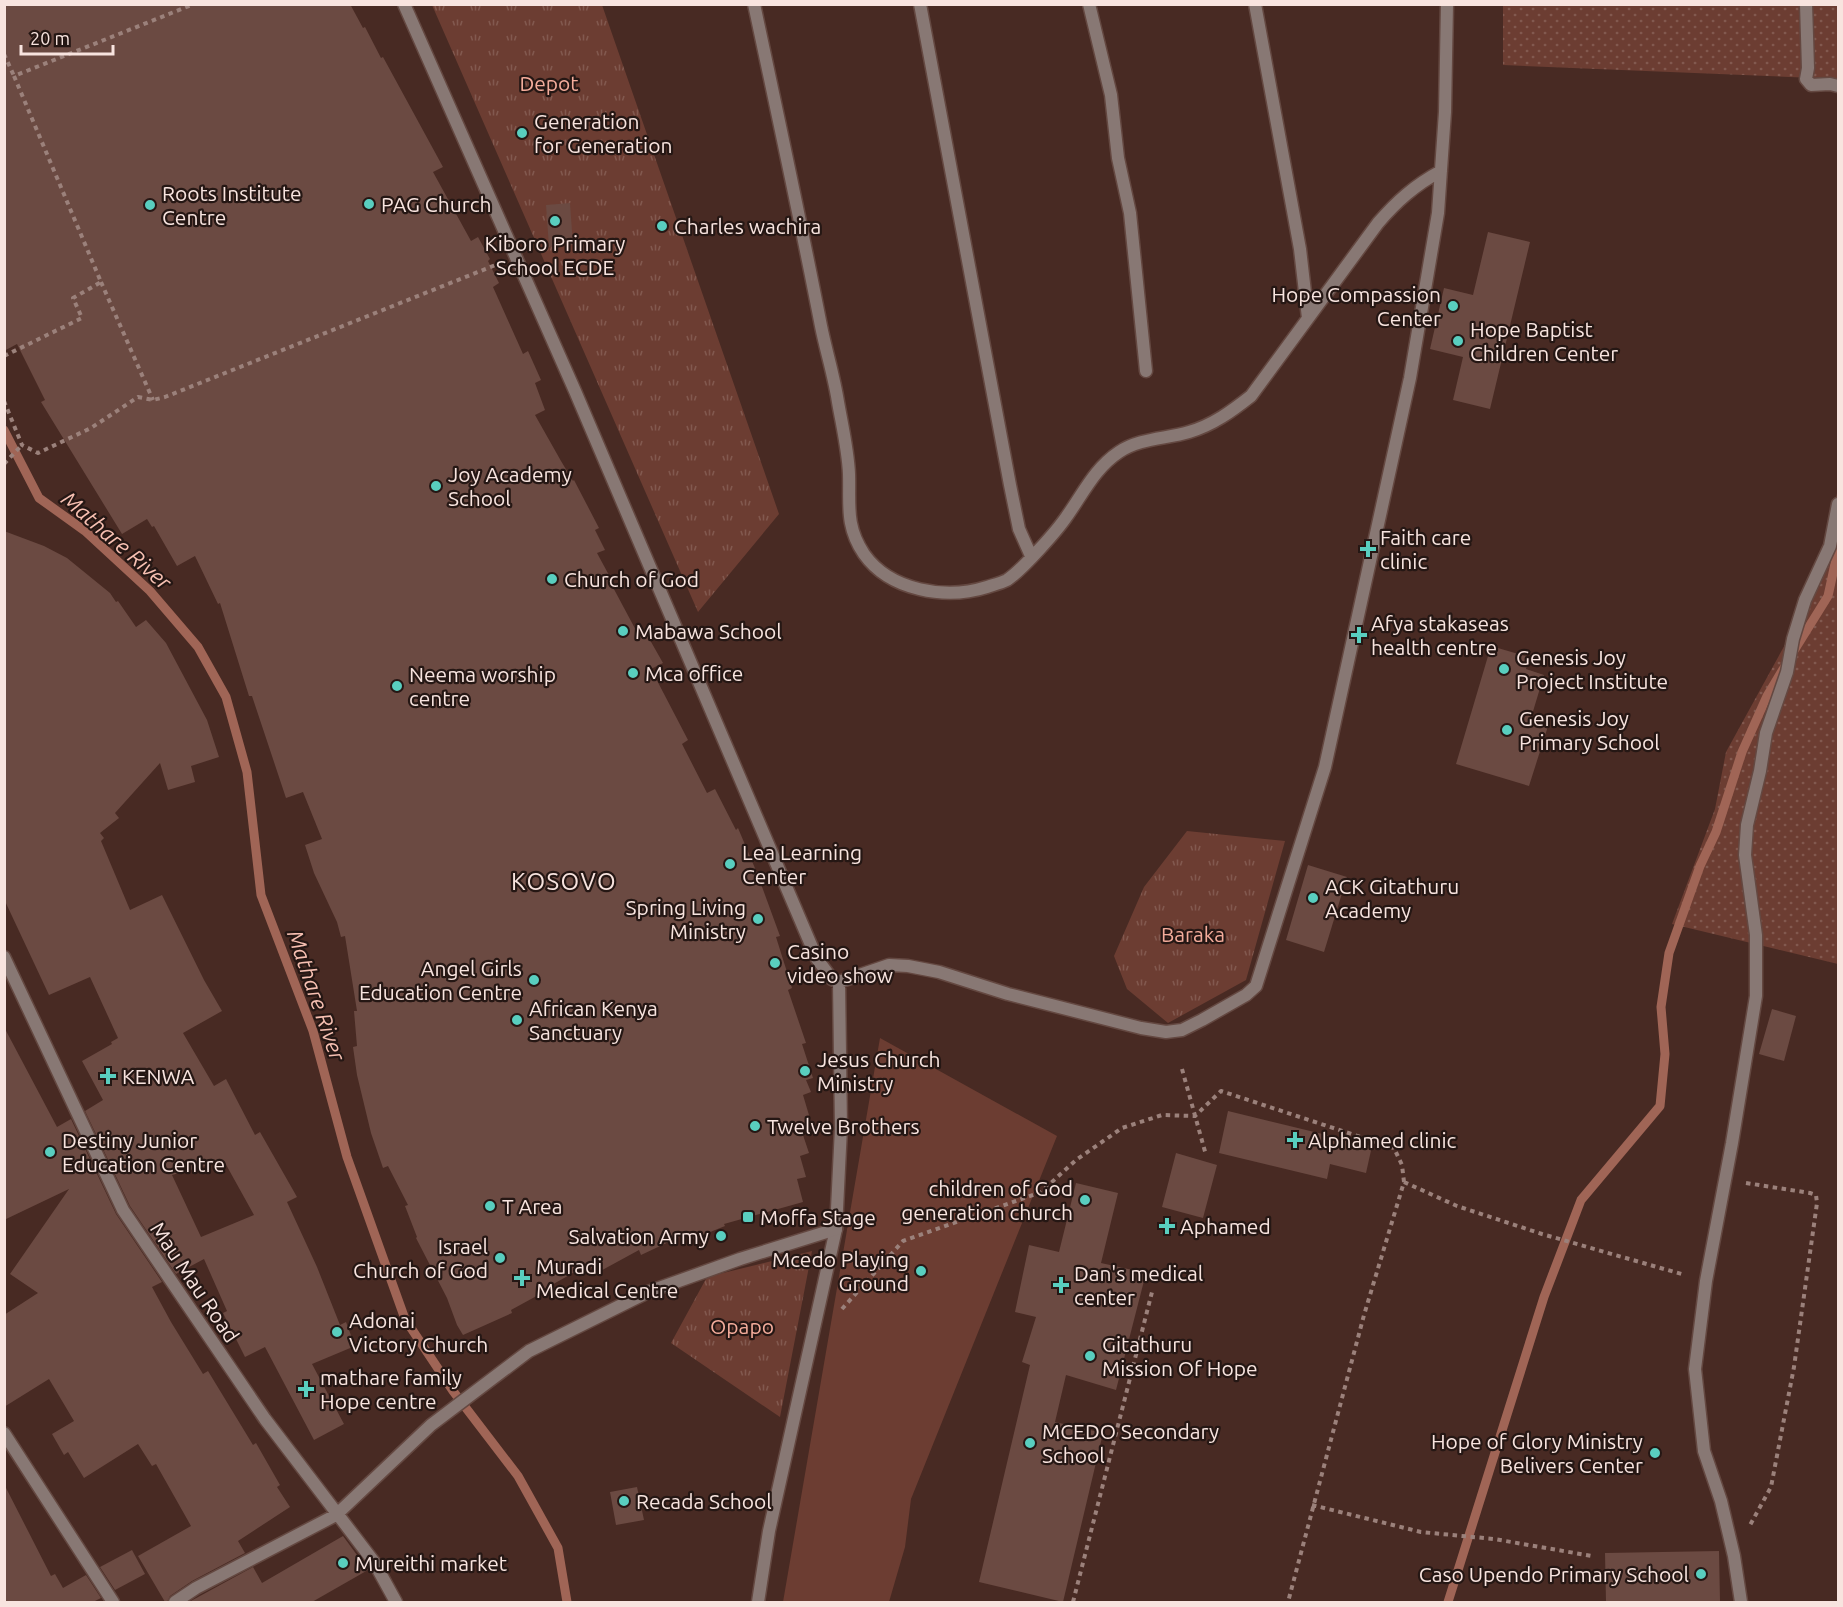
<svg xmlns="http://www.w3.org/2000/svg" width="1843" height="1607" font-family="Ubuntu,sans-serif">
<defs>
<pattern id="grass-dots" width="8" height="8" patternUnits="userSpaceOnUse" patternTransform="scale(1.5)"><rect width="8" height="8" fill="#6c3d32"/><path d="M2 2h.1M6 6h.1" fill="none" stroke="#82594f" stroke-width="1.8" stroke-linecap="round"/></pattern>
<pattern id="park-tufts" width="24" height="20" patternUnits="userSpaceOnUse" patternTransform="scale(1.5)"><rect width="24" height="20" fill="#6c3d32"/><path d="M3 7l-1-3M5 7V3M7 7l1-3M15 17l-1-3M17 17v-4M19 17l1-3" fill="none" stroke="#82594f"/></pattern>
</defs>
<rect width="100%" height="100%" fill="#482a23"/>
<path fill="url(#grass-dots)" d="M 1503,5 L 1838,5 L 1838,79 L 1503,65 Z
M 1838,489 L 1838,964 L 1672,924 L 1715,809 L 1726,752 L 1815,590 Z"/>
<path fill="url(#park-tufts)" d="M 432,5 L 602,5 L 779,514 L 698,612 Z
M 1187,831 L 1285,841 L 1246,980 L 1168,1023 L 1127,989 L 1114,956 L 1144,887 Z
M 812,1251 L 780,1417 L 671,1343 L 707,1277 Z"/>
<path fill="#6c3d32" d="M 880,1038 L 1057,1136 L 911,1499 L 905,1547 L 889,1602 L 783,1602 Z"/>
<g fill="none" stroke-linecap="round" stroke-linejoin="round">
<path stroke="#a06556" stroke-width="9" d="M 4,430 L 39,498 L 85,531 L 150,591 L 198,647 L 226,697 L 247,772 L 261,895 L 313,1031 L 347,1157 L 405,1319 L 453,1391 L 518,1476 L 558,1548 L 567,1602
M 1792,654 L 1828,596 L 1838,550
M 1448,1602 L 1544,1297 L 1581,1200 L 1660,1106 L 1665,1054 L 1661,1007 L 1669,953 L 1700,866 L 1716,832 L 1742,752 L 1767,696 L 1785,666"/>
</g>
<path fill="#6b4a42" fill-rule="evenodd" d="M 4,4 L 350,4 L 363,28 L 365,27 L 381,58 L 383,57 L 443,167 L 433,172 L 471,241 L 478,237 L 490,259 L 488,261 L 499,283 L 493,287 L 523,354 L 528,351 L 541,380 L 535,383 L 545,410 L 535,415 L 561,461 L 573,481 L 574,480 L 599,528 L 595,530 L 605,550 L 597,553 L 610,577 L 608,578 L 639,636 L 646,633 L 663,663 L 651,669 L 688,740 L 682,744 L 707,793 L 715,789 L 736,830 L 738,828 L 757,873 L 780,936 L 776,937 L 792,988 L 788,990 L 806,1043 L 802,1044 L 813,1078 L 806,1080 L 811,1092 L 803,1095 L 814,1132 L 803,1135 L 809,1153 L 800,1156 L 806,1177 L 797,1179 L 803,1202 L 724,1224 L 725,1226 L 693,1239 L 690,1232 L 641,1255 L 639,1250 L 595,1274 L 589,1264 L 541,1291 L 542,1293 L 511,1310 L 512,1313 L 463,1335 L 457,1325 L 447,1298 L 416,1238 L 417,1237 L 405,1206 L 408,1205 L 388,1166 L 383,1168 L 371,1133 L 357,1075 L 353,1047 L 357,1046 L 354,1011 L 357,1011 L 345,936 L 341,937 L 337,922 L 314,873 L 305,845 L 322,839 L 303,792 L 286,798 L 252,696 L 249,696 L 220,603 L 218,604 L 195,556 L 177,566 L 154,526 L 152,527 L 147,519 L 122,534 L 41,402 L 45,400 L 17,344 L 4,351 Z
M 570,203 L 573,245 L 549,247 L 546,205 Z
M 1488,232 L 1530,242 L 1490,409 L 1453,400 L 1463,357 L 1430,349 L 1444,288 L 1473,295 Z
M 4,531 L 44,546 L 67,558 L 110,593 L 116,602 L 118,601 L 136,627 L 146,620 L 166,643 L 207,720 L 219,757 L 191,766 L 195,782 L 168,790 L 160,763 L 115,813 L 119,818 L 100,833 L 104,838 L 101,841 L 130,910 L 162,895 L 204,980 L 222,1011 L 183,1033 L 214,1086 L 226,1079 L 255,1135 L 260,1132 L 297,1197 L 287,1202 L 317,1267 L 340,1325 L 346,1322 L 355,1346 L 312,1364 L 344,1424 L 314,1440 L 265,1347 L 245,1357 L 223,1313 L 227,1311 L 204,1259 L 176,1274 L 130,1206 L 85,1111 L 103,1100 L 82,1061 L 112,1044 L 111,1042 L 118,1038 L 90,977 L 49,995 L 4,899 ZM 224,1161 L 254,1215 L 201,1237 L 172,1175 Z
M 1491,646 L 1529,657 L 1526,669 L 1544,675 L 1531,718 L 1549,723 L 1529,786 L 1456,764 Z
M 1308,865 L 1347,877 L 1324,952 L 1286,940 Z
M 1772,1009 L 1796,1016 L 1784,1061 L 1759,1054 Z
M 4,1027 L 57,1127 L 71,1119 L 116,1214 L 162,1282 L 152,1287 L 171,1322 L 203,1374 L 208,1371 L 253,1445 L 256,1443 L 280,1485 L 277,1487 L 290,1507 L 238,1541 L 245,1553 L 192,1581 L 170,1596 L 167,1602 L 165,1602 L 138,1556 L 191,1526 L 156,1464 L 152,1466 L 138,1444 L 84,1478 L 68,1452 L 64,1455 L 52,1434 L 74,1421 L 49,1379 L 4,1407 L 4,1315 L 38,1293 L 10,1274 L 69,1189 L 4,1220 Z
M 1228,1111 L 1372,1146 L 1366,1173 L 1330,1164 L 1327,1179 L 1219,1153 Z
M 1176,1153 L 1217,1165 L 1203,1218 L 1162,1207 Z
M 1076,1183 L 1118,1193 L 1101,1263 L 1146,1273 L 1116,1390 L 1066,1375 L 1055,1422 L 1103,1433 L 1063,1602 L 979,1582 L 1030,1365 L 1022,1362 L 1036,1317 L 1015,1312 L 1029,1245 L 1059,1252 Z
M 4,1484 L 51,1576 L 55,1574 L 63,1588 L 86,1575 L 101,1598 L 93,1602 L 4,1602 Z
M 637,1487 L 644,1520 L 616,1525 L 610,1492 Z
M 343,1536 L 368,1570 L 312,1602 L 189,1602 L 253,1567 L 262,1583 Z
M 132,1550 L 145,1574 L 115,1590 L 100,1567 Z
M 1719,1551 L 1720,1601 L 1606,1602 L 1605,1553 Z"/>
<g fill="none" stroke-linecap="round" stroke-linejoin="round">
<defs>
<path id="service" d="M 758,1602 L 769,1531 L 836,1229"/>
<path id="minor" d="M 404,4 L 575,391 L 817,959 L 832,979 L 839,982 L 889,965 L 908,966 L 939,972 L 1008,994 L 1141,1028 L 1166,1032 L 1182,1030 L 1202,1020 L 1246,995 L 1256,986 L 1325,767 L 1410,378 L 1438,213 L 1445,112 L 1447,4
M 754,4 C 777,111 800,218 821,326 C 826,351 834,376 838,402 C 842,425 848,450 849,474 C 850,504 845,526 864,554 C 890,591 946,600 987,587 C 993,585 1001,583 1007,580 C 1022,570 1057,531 1067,516 C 1084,492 1095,468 1119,452 C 1140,438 1166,439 1189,432 C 1213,425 1232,411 1251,396 L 1378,223 C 1397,201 1415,185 1441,171
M 920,4 L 1010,485 L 1019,529 L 1031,556
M 1089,4 L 1111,95 L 1118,158 L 1130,213 L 1146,371
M 1255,4 L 1300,249 L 1308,318
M 1806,4 L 1808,68 L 1806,79 L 1811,85 L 1830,84 L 1838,86
M 4,957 L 123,1210 L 265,1419 L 374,1562 L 396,1602
M 4,1433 L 113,1602
M 175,1602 L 196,1588 L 336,1515 L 431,1425 L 529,1351 L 648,1292 L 740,1259 L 836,1229 L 841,1128 L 839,982
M 1741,1602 L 1734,1556 L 1721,1501 L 1704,1451 L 1695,1369 L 1706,1281 L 1732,1143 L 1756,996 L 1756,935 L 1745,855 L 1747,825 L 1760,771 L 1766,733 L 1787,672 L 1793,639 L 1805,600 L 1830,546 L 1838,504"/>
</defs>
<use href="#service" stroke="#644841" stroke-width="15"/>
<use href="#minor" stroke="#644841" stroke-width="15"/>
<path stroke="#9b817b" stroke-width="4" stroke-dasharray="4.5 4.5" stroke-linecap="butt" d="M 4,54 L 14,76
M 101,282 L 153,400
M 4,356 L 82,318 L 73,298 L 101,282 L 14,76 L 194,4
M 4,401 L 22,445 L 38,453 L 91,428 L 138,397 L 153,400 L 165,397 L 498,264
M 4,464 L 22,445
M 1182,1069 L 1206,1155
M 1404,1182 L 1457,1206 L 1542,1234 L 1685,1275
M 1746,1183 L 1810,1193 L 1816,1195 L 1817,1203 L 1794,1367 L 1771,1487 L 1749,1527
M 842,1309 L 903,1241 L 1041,1192 L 1076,1160 L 1122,1128 L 1162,1115 L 1195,1116 L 1221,1091 L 1394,1148 L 1402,1165 L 1404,1182 L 1364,1315 L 1288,1602
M 1312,1505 L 1421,1532 L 1494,1539 L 1592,1556
M 1073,1602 L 1152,1292"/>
<use href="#service" stroke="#887874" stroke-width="12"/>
<use href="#minor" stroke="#887874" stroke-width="12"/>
</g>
<g fill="#59cebf" stroke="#251714" stroke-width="2">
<circle cx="522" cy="133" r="6"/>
<circle cx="369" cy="204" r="6"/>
<circle cx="150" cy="205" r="6"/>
<circle cx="555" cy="221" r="6"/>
<circle cx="662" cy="226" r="6"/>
<circle cx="1453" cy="306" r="6"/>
<circle cx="1458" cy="341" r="6"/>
<circle cx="436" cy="486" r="6"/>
<path d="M1365 540h6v6h6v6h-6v6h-6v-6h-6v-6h6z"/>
<circle cx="552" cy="579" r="6"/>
<circle cx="623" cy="631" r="6"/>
<path d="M1356 626h6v6h6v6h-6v6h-6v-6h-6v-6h6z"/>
<circle cx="1504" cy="669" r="6"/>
<circle cx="633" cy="673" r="6"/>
<circle cx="397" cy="686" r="6"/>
<circle cx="1507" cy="730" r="6"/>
<circle cx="730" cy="864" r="6"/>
<circle cx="1313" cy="898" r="6"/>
<circle cx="758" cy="919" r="6"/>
<circle cx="775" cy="963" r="6"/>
<circle cx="534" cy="980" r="6"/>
<circle cx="517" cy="1020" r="6"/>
<circle cx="805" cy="1071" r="6"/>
<path d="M105 1067h6v6h6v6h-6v6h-6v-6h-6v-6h6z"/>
<circle cx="755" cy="1126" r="6"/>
<path d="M1292 1131h6v6h6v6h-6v6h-6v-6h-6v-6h6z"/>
<circle cx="50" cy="1152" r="6"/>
<circle cx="1085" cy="1200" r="6"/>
<circle cx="490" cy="1206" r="6"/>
<rect x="742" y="1211" width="12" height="12" rx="3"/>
<path d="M1164 1217h6v6h6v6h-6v6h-6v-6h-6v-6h6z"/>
<circle cx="721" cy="1236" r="6"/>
<circle cx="500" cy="1258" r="6"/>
<circle cx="921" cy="1271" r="6"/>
<path d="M519 1269h6v6h6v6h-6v6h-6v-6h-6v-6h6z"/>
<path d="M1058 1276h6v6h6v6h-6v6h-6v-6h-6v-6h6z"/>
<circle cx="337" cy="1332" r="6"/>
<circle cx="1090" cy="1356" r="6"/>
<path d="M303 1380h6v6h6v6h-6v6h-6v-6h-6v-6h6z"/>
<circle cx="1030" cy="1443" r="6"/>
<circle cx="1655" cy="1453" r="6"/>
<circle cx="624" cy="1501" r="6"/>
<circle cx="343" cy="1563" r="6"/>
<circle cx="1701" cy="1574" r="6"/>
</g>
<g text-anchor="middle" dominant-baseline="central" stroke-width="4.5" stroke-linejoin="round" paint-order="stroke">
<g font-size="21" fill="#f4ac9b" stroke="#251714">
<text x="549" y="83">Depot</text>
<text x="1193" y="934">Baraka</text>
<text x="742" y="1326">Opapo</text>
</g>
<g font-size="21" fill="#f8e4df" stroke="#251714" text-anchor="start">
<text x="534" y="121">Generation<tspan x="534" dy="24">for Generation</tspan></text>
<text x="162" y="193">Roots Institute<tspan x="162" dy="24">Centre</tspan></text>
<text x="381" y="204">PAG Church</text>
<text x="674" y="226">Charles wachira</text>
<text x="555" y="243" text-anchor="middle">Kiboro Primary<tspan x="555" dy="24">School ECDE</tspan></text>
<text x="1441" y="294" text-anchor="end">Hope Compassion<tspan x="1441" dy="24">Center</tspan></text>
<text x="1470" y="329">Hope Baptist<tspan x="1470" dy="24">Children Center</tspan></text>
<text x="448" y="474">Joy Academy<tspan x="448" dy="24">School</tspan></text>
<text x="1380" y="537">Faith care<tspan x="1380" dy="24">clinic</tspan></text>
<text x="564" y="579">Church of God</text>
<text x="1371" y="623">Afya stakaseas<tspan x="1371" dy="24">health centre</tspan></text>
<text x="635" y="631">Mabawa School</text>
<text x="1516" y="657">Genesis Joy<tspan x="1516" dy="24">Project Institute</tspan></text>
<text x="645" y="673">Mca office</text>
<text x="409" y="674">Neema worship<tspan x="409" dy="24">centre</tspan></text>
<text x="1519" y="718">Genesis Joy<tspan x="1519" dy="24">Primary School</tspan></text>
<text x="742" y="852">Lea Learning<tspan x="742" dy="24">Center</tspan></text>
<text x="1325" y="886">ACK Gitathuru<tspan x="1325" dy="24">Academy</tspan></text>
<text x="746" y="907" text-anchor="end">Spring Living<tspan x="746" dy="24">Ministry</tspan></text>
<text x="787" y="951">Casino<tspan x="787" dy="24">video show</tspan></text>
<text x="522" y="968" text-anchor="end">Angel Girls<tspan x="522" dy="24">Education Centre</tspan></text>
<text x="529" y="1008">African Kenya<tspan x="529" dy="24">Sanctuary</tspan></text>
<text x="817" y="1059">Jesus Church<tspan x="817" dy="24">Ministry</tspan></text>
<text x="122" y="1076">KENWA</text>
<text x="767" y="1126">Twelve Brothers</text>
<text x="62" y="1140">Destiny Junior<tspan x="62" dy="24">Education Centre</tspan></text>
<text x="1308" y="1140">Alphamed clinic</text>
<text x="1073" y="1188" text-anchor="end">children of God<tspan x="1073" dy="24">generation church</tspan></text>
<text x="502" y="1206">T Area</text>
<text x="760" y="1217">Moffa Stage</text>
<text x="1180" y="1226">Aphamed</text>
<text x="709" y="1236" text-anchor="end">Salvation Army</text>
<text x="488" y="1246" text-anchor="end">Israel<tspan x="488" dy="24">Church of God</tspan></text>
<text x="909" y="1259" text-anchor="end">Mcedo Playing<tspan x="909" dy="24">Ground</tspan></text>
<text x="536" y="1266">Muradi<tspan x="536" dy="24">Medical Centre</tspan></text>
<text x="1074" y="1273">Dan's medical<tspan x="1074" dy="24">center</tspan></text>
<text x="349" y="1320">Adonai<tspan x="349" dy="24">Victory Church</tspan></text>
<text x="1102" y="1344">Gitathuru<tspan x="1102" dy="24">Mission Of Hope</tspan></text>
<text x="320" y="1377">mathare family<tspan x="320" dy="24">Hope centre</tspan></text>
<text x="1042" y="1431">MCEDO Secondary<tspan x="1042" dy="24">School</tspan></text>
<text x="1643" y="1441" text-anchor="end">Hope of Glory Ministry<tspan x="1643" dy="24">Belivers Center</tspan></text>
<text x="636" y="1501">Recada School</text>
<text x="355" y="1563">Mureithi market</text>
<text x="1689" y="1574" text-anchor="end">Caso Upendo Primary School</text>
</g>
<g font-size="21" fill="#f8e4df" stroke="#251714">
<text transform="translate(195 1282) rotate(56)">Mau Mau Road</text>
</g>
<g font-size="22" font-style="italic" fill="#f7c0b2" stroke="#251714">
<text transform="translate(117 540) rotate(41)">Mathare River</text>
<text transform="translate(317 995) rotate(71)">Mathare River</text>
</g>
<g font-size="24" letter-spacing="1.5" fill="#f8e4df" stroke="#251714">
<text x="564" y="881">KOSOVO</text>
</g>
</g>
<rect width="1843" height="1607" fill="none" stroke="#f8e4df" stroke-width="12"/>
<path d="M21 45v9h92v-9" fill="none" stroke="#f8e4df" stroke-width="3"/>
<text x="30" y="45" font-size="18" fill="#f8e4df" stroke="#251714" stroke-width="4.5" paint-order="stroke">20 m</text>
</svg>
